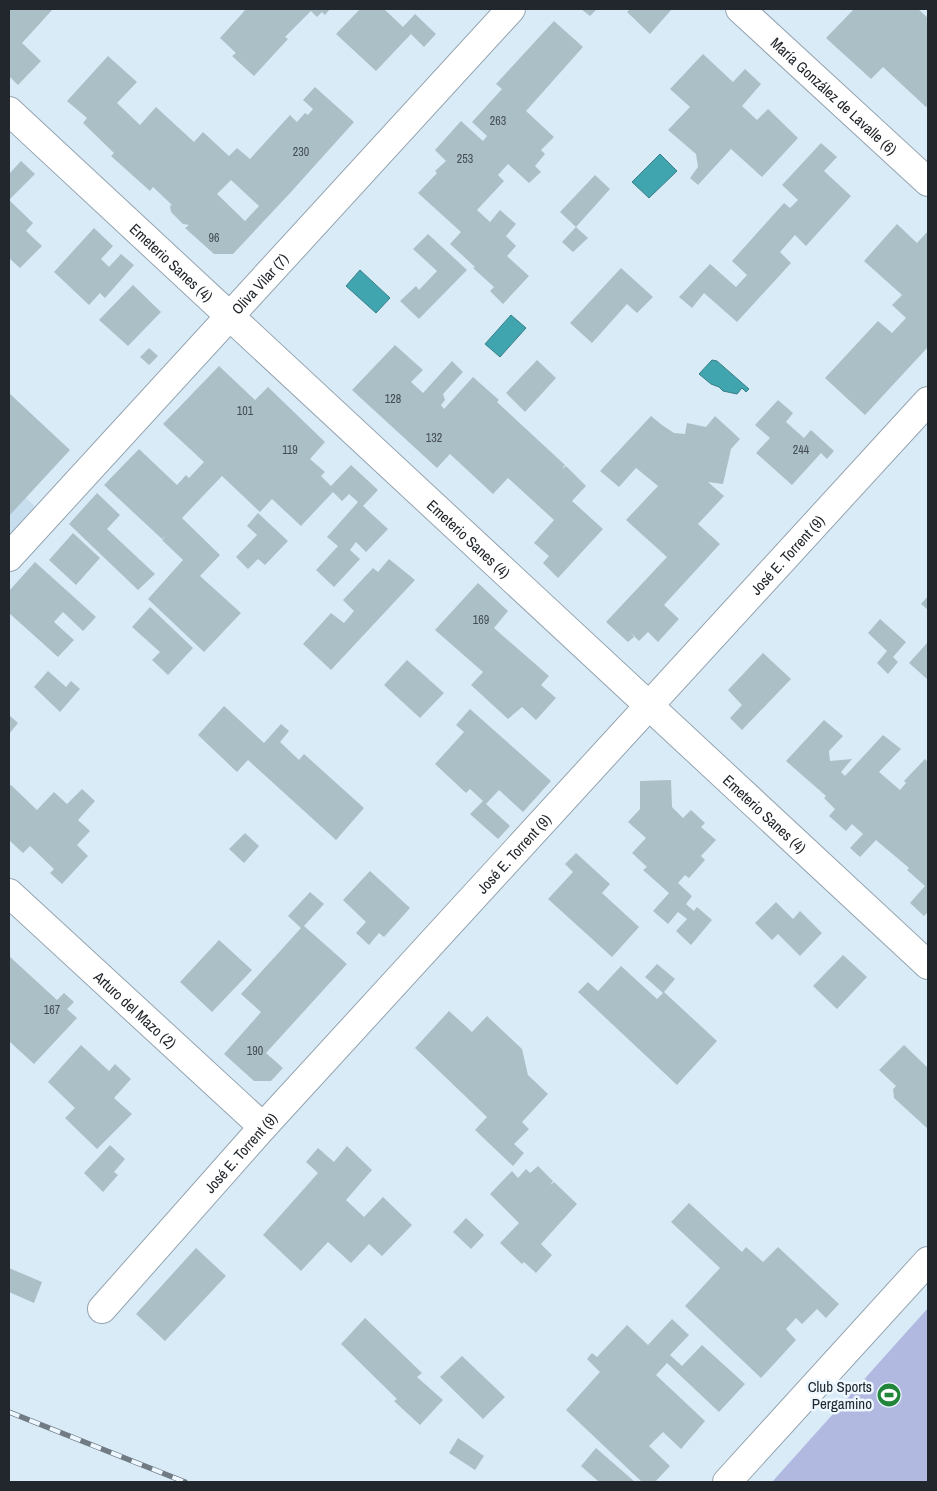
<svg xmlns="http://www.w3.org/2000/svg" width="937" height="1491" font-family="'Archivo Narrow',sans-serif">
<rect width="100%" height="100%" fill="#daebf8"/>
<path fill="#c7deef" d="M 9,482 L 41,512 L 9,546 Z"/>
<path fill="#b2b9e1" d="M 928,1308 L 928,1482 L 772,1482 Z"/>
<path fill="#40a5ae" stroke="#377f87" d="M 660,154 L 677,171 L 649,198 L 632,182 Z
M 360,270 L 390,298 L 376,313 L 346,286 Z
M 511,315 L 526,328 L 500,357 L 485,344 Z
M 712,360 L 717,361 L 749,389 L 746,392 L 742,388 L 737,394 L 723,391 L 719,387 L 711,384 L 699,374 Z"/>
<path fill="#abbfc7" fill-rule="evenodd" d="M 9,9 L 53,9 L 22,43 L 41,61 L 18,85 L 9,76 Z
M 246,9 L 330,9 L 325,15 L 322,12 L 317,17 L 311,11 L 285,37 L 288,39 L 254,76 L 232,56 L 236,53 L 220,38 L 239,17 L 243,21 L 239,17 Z
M 360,9 L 384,9 L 403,27 L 415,14 L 436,34 L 424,47 L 411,34 L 376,71 L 336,34 Z
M 581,9 L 597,9 L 590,16 Z
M 630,9 L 672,9 L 650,34 L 627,12 Z
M 854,9 L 918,9 L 928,18 L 928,105 L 926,107 L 883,67 L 871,79 L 826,38 Z
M 554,21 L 583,47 L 526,111 L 554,137 L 541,150 L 545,154 L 535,166 L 541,172 L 529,183 L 508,164 L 498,175 L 504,181 L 477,210 L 490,222 L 500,210 L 516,224 L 506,236 L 516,246 L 507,256 L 529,276 L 503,304 L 490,291 L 494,287 L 473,268 L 475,267 L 450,244 L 461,232 L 418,193 L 437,173 L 435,171 L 446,161 L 435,150 L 461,121 L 483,141 L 487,136 L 472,122 L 502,89 L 496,84 Z
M 703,54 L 733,82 L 745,69 L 761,84 L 742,106 L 757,120 L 768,109 L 798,138 L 762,177 L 731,149 L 698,185 L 690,178 L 698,167 L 696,154 L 668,130 L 690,107 L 670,89 Z
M 108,56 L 137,82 L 117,103 L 140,125 L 156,107 L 194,142 L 203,132 L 229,156 L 237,148 L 250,159 L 290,115 L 297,122 L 305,113 L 308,115 L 313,109 L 303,100 L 315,87 L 354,122 L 291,192 L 233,254 L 214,254 L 185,228 L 189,225 L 183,224 L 171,212 L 170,206 L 172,205 L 153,187 L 150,191 L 111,156 L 114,153 L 83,123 L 87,118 L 67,101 ZM 231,180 L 259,206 L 245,221 L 217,194 Z
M 821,143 L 837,157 L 824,171 L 851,196 L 806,246 L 795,235 L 780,252 L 791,263 L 737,322 L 704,293 L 692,308 L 679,297 L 710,264 L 736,287 L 747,275 L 732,261 L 784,203 L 790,208 L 798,200 L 782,185 Z
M 21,161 L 35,174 L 9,200 L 33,223 L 26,231 L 42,246 L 20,268 L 9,258 L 9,172 L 10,173 Z
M 595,175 L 610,189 L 576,227 L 560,212 Z
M 897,224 L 917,243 L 927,232 L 928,233 L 928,347 L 865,415 L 825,378 L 878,321 L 892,333 L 906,318 L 892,305 L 902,295 L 864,261 Z
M 576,227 L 588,238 L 573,252 L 562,242 Z
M 94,228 L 113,246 L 101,259 L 109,267 L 121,254 L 134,265 L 105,298 L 100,293 L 89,305 L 54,272 Z
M 428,234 L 467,270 L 419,319 L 400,301 L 416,286 L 419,290 L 437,271 L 413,249 Z
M 621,268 L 653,297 L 637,313 L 627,304 L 592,343 L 570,323 Z
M 133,285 L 161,312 L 128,346 L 99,320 Z
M 395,345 L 423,370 L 411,382 L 423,393 L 452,361 L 463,372 L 443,394 L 445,400 L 441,405 L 444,409 L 473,377 L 499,400 L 497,402 L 565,465 L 562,469 L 566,466 L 586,486 L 572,501 L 603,529 L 558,578 L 543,563 L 549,556 L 534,543 L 554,520 L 508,478 L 493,494 L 450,454 L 437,468 L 352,390 Z
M 149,348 L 158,356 L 149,365 L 140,357 Z
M 537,360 L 556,378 L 525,412 L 506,393 Z
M 219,366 L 255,400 L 268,387 L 325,442 L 310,459 L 325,472 L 321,476 L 331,486 L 351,465 L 364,477 L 378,490 L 363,506 L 388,529 L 366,552 L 356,542 L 350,550 L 360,559 L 334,587 L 316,570 L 338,546 L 327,537 L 358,502 L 349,494 L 342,501 L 333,492 L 301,526 L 272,499 L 260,512 L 222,476 L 182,518 L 220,555 L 200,576 L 241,613 L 204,652 L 148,599 L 183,560 L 162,540 L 166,536 L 162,539 L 104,485 L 139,449 L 177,485 L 186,475 L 189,478 L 204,462 L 163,424 Z
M 9,393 L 70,450 L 9,516 Z
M 778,400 L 793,413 L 786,422 L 804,438 L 811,430 L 834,451 L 827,459 L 821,453 L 792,485 L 756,453 L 770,438 L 755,425 Z
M 651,416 L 662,425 L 674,433 L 685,434 L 687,423 L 706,427 L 715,416 L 740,439 L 731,449 L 723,484 L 708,482 L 724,496 L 698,524 L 720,544 L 664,605 L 679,619 L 658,642 L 648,632 L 639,641 L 630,632 L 634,637 L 628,642 L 606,622 L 667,557 L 626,520 L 658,486 L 636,468 L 619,487 L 600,471 Z
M 97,493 L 120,515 L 107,529 L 155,574 L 138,590 L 69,524 Z
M 258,513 L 288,541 L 265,565 L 258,559 L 248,569 L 236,557 L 257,535 L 247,526 Z
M 73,533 L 100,558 L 76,585 L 49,560 Z
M 389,559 L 415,580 L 331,670 L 303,644 L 331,613 L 344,623 L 354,611 L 343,600 L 373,568 L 378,572 Z
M 35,562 L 96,617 L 83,631 L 63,612 L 54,622 L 74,640 L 58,657 L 9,613 L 9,591 Z
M 478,583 L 508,611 L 494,628 L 549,676 L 541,685 L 556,698 L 536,720 L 522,707 L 508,719 L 471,685 L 483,672 L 435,630 Z
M 928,596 L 928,610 L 921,604 Z
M 150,607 L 193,648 L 168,675 L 152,660 L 160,652 L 132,627 Z
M 880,619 L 906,642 L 893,657 L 898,662 L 888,674 L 877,663 L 887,651 L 868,633 Z
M 928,642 L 928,678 L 927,679 L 909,663 Z
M 763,653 L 791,679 L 742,730 L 730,718 L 742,705 L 728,690 Z
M 407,660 L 444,693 L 420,718 L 384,685 Z
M 48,671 L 66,687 L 71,681 L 80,689 L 60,712 L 34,687 Z
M 224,706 L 264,743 L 281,724 L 289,731 L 280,742 L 299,760 L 304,754 L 364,808 L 336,840 L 248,760 L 237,772 L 198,735 Z
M 470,709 L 551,781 L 523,812 L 499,790 L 486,804 L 510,826 L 498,839 L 470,814 L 483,801 L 470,789 L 466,793 L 435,764 L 464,732 L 456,725 Z
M 9,715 L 18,723 L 9,734 Z
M 824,720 L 843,736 L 829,751 L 830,761 L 852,759 L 841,772 L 845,776 L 883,735 L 901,749 L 879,772 L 900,790 L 906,783 L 904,781 L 925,759 L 928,762 L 928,912 L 924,916 L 910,903 L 925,886 L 907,870 L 909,868 L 876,840 L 860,857 L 850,848 L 863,834 L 852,824 L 846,831 L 829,816 L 835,809 L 824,798 L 826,796 L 786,761 Z
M 671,780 L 672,807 L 683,818 L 691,810 L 705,823 L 701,827 L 716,840 L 701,856 L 705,860 L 689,878 L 685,875 L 678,883 L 692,896 L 686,904 L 694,911 L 697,907 L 712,920 L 691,945 L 676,931 L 687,919 L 678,912 L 668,924 L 653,911 L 669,893 L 643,870 L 647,867 L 632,853 L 646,838 L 628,822 L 640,809 L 640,781 Z
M 11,785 L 37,810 L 54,792 L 67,804 L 82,789 L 95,801 L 78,820 L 90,831 L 77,845 L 88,856 L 62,884 L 50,873 L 54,869 L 30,846 L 23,853 L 9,840 L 9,787 Z
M 245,833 L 259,846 L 244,863 L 229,849 Z
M 576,853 L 610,884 L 602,893 L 639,927 L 612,957 L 548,899 L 573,872 L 565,864 Z
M 370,871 L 410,908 L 384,937 L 379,933 L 369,945 L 356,933 L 366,922 L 343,900 Z
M 310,892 L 324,904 L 304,926 L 347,964 L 266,1053 L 283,1068 L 271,1081 L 254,1081 L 224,1054 L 261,1012 L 241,994 L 301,928 L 288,916 Z
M 776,902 L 793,919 L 800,911 L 822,933 L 800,956 L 778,934 L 772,940 L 755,923 Z
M 219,940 L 252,970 L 212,1012 L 180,982 Z
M 843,955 L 867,977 L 837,1009 L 813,986 Z
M 9,956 L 57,1000 L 64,993 L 74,1002 L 67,1009 L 77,1018 L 34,1064 L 9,1041 Z
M 657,964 L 675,979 L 664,992 L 717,1041 L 677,1085 L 578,992 L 588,982 L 598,991 L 621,966 L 657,999 L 663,993 L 645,977 Z
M 449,1011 L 472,1032 L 487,1016 L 522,1049 L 528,1075 L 548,1094 L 522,1122 L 529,1129 L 514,1144 L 524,1153 L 513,1166 L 475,1130 L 487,1117 L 415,1048 Z
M 81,1045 L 109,1071 L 115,1064 L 131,1079 L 114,1098 L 132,1114 L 97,1149 L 65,1118 L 75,1108 L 48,1082 Z
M 904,1045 L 928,1068 L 928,1129 L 894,1098 L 893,1089 L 896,1086 L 879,1070 Z
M 110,1145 L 125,1159 L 114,1172 L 118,1175 L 103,1192 L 84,1173 Z
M 347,1146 L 372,1170 L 346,1200 L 364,1217 L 383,1197 L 412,1225 L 382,1256 L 369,1244 L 351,1263 L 328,1242 L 301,1271 L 263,1235 L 318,1173 L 306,1162 L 318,1148 L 334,1162 Z
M 538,1166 L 553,1181 L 550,1185 L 554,1182 L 577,1204 L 541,1244 L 552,1255 L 536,1273 L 524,1262 L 522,1264 L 500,1243 L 519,1223 L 490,1194 L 512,1171 L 518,1178 L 526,1169 L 530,1173 Z
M 689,1203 L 742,1252 L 746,1247 L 763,1262 L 778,1247 L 839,1304 L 826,1318 L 817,1309 L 802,1324 L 796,1318 L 786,1329 L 796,1340 L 761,1378 L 685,1306 L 720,1268 L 671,1222 Z
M 466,1218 L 484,1235 L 471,1249 L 453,1232 Z
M 196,1248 L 226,1276 L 165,1341 L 136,1314 Z
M 9,1268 L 42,1282 L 34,1303 L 9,1292 Z
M 365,1318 L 422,1373 L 417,1377 L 443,1400 L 420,1425 L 394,1401 L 397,1399 L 341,1344 Z
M 672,1319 L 689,1335 L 670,1355 L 682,1366 L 702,1345 L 745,1384 L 719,1412 L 667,1363 L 656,1375 L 705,1421 L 681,1449 L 663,1432 L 649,1446 L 670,1466 L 655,1482 L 642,1482 L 566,1410 L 600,1372 L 587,1359 L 592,1353 L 597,1357 L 627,1325 L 648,1345 Z
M 462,1356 L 505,1397 L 483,1419 L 440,1377 Z
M 458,1438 L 484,1456 L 475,1470 L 449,1453 Z
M 596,1448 L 635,1482 L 599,1482 L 581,1466 Z"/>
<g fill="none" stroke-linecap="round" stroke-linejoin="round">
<defs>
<g id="street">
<path id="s1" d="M 740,9 L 928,182"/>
<path id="s2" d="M 9,111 L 928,965"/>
<path id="s3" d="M 9,557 L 511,9"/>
<path id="s4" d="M 9,893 L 263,1127"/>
<path id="s5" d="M 102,1309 L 263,1127 L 928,401"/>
<path d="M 727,1482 L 928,1261"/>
</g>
</defs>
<use href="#street" stroke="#94a4b0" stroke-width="30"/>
<use href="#street" stroke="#fff" stroke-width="28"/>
<defs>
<path id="rail" d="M 9,1412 L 185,1482"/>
</defs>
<use href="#rail" stroke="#717b84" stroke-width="5.5"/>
<use href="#rail" stroke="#edf7ff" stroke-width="4" stroke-dasharray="11" stroke-linecap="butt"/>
</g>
<defs>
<symbol id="stadium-disc" viewBox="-11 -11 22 22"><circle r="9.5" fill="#21863a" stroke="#edf7ff"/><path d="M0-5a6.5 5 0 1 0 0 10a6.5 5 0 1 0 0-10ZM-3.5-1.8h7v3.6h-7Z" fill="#fff"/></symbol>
</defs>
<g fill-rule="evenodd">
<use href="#stadium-disc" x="875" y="1381" width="28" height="28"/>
</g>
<g text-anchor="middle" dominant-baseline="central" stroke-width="5" stroke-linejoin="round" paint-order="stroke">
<g font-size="12" fill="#444d53">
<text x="498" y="121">263</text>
<text x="301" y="152">230</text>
<text x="465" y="159">253</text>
<text x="214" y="238">96</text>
<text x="393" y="399">128</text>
<text x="245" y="411">101</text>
<text x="434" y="438">132</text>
<text x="290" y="450">119</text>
<text x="801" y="450">244</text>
<text x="481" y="620">169</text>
<text x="52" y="1010">167</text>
<text x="255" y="1051">190</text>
</g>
<g font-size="15" fill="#21272c" stroke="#edf7ff">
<text stroke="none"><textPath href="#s1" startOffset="128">María González de Lavalle (6)</textPath></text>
<text stroke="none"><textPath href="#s2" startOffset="222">Emeterio Sanes (4)</textPath></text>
<text stroke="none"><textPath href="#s3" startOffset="371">Oliva Vilar (7)</textPath></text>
<text stroke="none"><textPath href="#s2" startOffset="628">Emeterio Sanes (4)</textPath></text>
<text stroke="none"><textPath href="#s5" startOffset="1019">José E. Torrent (9)</textPath></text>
<text stroke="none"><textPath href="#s2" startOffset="1032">Emeterio Sanes (4)</textPath></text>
<text stroke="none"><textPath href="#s5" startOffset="614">José E. Torrent (9)</textPath></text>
<text stroke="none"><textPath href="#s4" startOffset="172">Arturo del Mazo (2)</textPath></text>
<text stroke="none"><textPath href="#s5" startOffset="209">José E. Torrent (9)</textPath></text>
</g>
<g font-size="15" fill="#21272c" stroke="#edf7ff" text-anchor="end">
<text x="872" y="1386">Club Sports<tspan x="872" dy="17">Pergamino</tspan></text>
</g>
</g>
<rect width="937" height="1491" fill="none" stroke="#21272c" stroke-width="20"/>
</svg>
